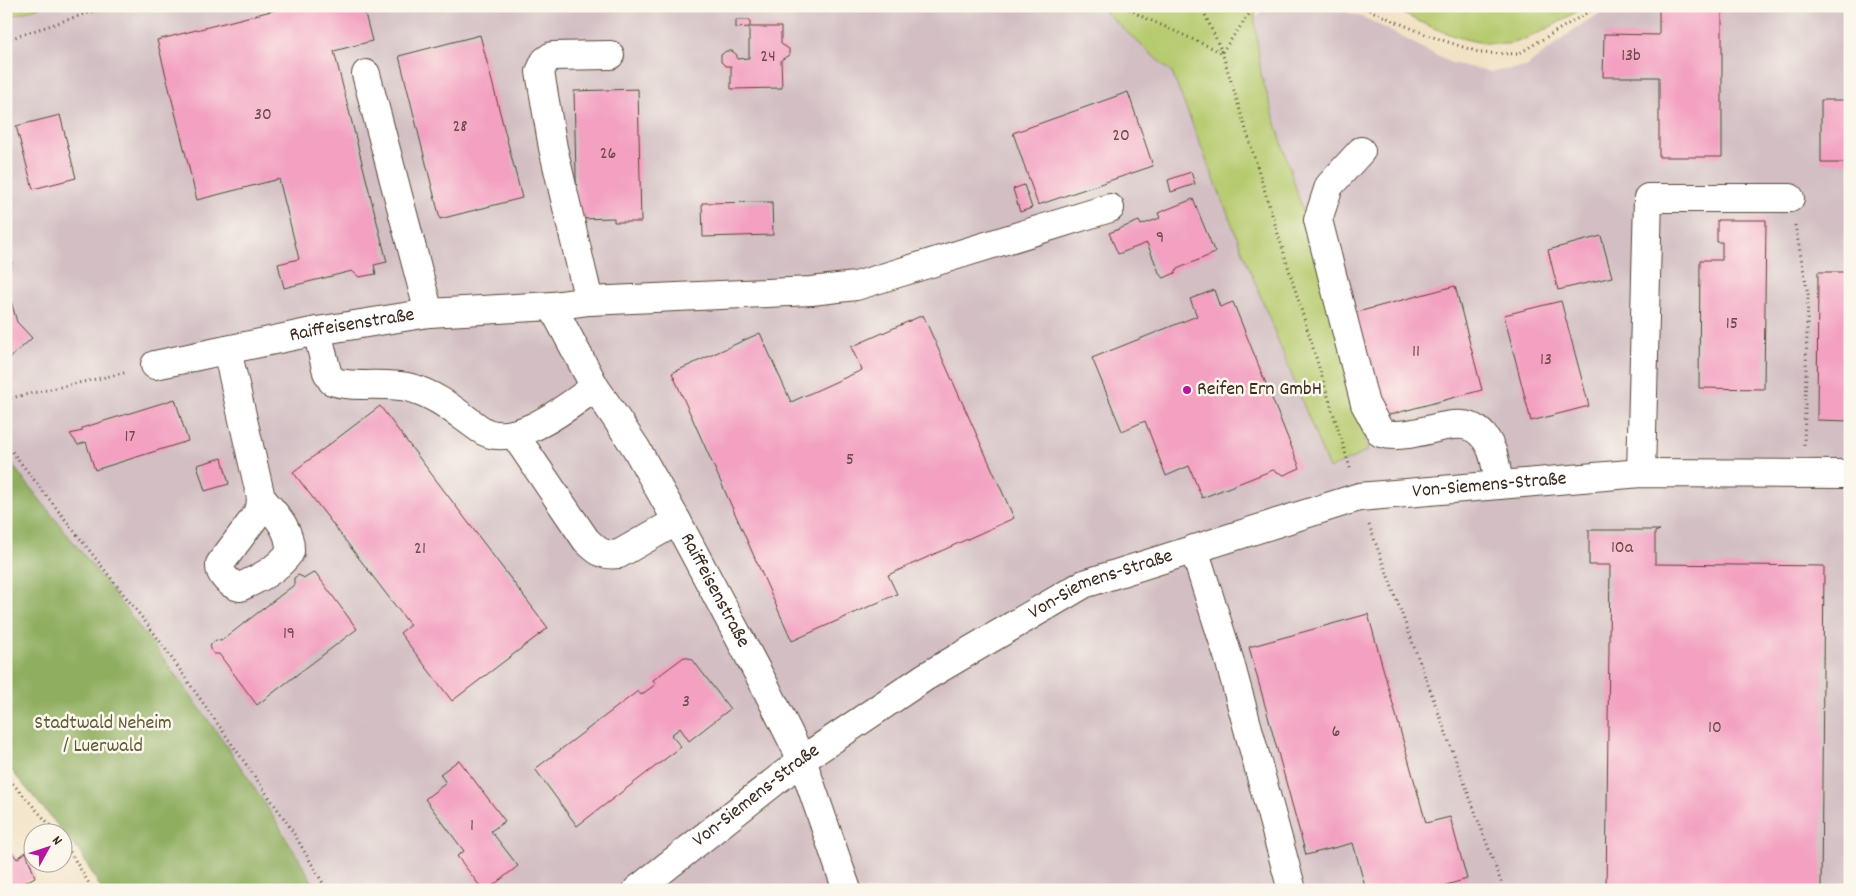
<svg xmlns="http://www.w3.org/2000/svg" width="1856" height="896" font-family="Dekko,sans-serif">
<rect width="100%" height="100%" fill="#fbf7ec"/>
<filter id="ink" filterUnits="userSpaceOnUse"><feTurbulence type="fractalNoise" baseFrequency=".02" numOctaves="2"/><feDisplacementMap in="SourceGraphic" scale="10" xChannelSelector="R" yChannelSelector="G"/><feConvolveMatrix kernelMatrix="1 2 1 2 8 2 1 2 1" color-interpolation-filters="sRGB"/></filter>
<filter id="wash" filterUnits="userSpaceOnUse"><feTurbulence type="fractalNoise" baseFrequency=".0096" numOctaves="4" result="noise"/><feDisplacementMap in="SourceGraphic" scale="20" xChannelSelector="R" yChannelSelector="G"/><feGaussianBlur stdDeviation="1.12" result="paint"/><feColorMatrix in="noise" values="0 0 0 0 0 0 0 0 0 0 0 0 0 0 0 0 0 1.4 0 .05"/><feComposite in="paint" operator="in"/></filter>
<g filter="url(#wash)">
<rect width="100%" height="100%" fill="#f2e2c5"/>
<path fill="#d2bec3" d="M 43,6 L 1098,6 L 1172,73 L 1330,469 L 1320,268 L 1261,74 L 1255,21 L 1264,6 L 1332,6 L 1369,20 L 1451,63 L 1491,72 L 1526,67 L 1575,29 L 1611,6 L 1850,6 L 1850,890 L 317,890 L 284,832 L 151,640 L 6,457 L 6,18 Z"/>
<path fill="#b6ca6e" stroke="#787a46" d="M 6,6 L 43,6 L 6,18 Z
M 1098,6 L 1256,6 L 1255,21 L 1261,74 L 1320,268 L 1368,451 L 1329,469 L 1172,73 Z
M 1387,6 L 1586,6 C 1568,17 1526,43 1507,44 C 1463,46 1425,24 1387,6 Z"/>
<path fill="#90ae61" stroke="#666c40" d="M 6,457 C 116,596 230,735 317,890 L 102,890 L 79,851 L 6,764 Z"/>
<g id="blocks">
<path fill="#f3a0c1" d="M 279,6 L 363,6 L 372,41 L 334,51 L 387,262 L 374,265 L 376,274 L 359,277 L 352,271 L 284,288 L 278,264 L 299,259 L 279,179 L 197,200 L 157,40 L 279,9 Z
M 1659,6 L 1722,6 L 1722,157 L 1659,157 L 1659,77 L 1603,77 L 1604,34 L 1659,35 Z
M 736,20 L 750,20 L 750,27 L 781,27 L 781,44 L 789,49 L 789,55 L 781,60 L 782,88 L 731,89 L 731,66 L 726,66 L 721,62 L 721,55 L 726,51 L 732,51 L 737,55 L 737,59 L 749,58 L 749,27 L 736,28 Z
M 480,35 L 522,198 L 440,219 L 399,56 Z
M 638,89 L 641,222 L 614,222 L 614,218 L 577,219 L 574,91 Z
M 1128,92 L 1153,166 L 1038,205 L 1013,133 Z
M 1821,100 L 1850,100 L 1850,163 L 1821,163 Z
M 60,115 L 76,178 L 33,189 L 16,126 Z
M 1191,172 L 1195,184 L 1171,192 L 1168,180 Z
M 1024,185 L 1032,208 L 1020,212 L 1013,189 Z
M 1193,199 L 1215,253 L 1177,269 L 1175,273 L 1164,278 L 1160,275 L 1147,243 L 1118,254 L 1109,233 L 1139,221 L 1141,225 L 1160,218 L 1158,213 Z
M 772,202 L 773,235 L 703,237 L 702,203 Z
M 1717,220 L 1766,220 L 1764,389 L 1699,388 L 1700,260 L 1722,260 L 1722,242 L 1717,242 Z
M 1601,236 L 1612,277 L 1558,290 L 1548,250 Z
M 6,260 L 12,262 L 7,281 L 6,281 Z
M 1818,272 L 1850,272 L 1850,421 L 1817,420 Z
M 6,284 L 17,322 L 32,338 L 6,362 Z
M 1455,286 L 1482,390 L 1378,418 L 1350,314 Z
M 1214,290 L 1220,307 L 1233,302 L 1300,468 L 1284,475 L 1273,470 L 1202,498 L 1189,466 L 1166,476 L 1145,421 L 1122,431 L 1092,358 L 1197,316 L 1190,299 Z
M 1561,301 L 1589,406 L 1531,421 L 1504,315 Z
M 923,315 L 1014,518 L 888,575 L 897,594 L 792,641 L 672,373 L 760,333 L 791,402 L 862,370 L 851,347 Z
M 175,399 L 188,441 L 95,470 L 86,442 L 78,445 L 70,434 L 82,431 L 82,428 Z
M 380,406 L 548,628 L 452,701 L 400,633 L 410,625 L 293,472 Z
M 222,458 L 229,484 L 205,491 L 197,465 Z
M 1587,530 L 1660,530 L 1655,532 L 1655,564 L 1824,566 L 1821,890 L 1606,890 L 1610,565 L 1589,565 L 1589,531 Z
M 315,572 L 357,629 L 257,705 L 219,654 L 214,654 L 210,649 L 211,644 L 216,640 L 221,641 L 294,585 L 294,578 L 298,575 L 305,578 Z
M 1368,614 L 1426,823 L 1450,817 L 1467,879 L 1429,890 L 1366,890 L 1353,843 L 1306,855 L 1249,647 Z
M 684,657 L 692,659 L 730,709 L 689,741 L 680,728 L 671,735 L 681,747 L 577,826 L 535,769 L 638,691 L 641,695 L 656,684 L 653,680 Z
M 459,760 L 505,821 L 491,831 L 518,866 L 487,890 L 483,890 L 457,856 L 464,851 L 425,799 L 446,783 L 440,774 Z
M 6,827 L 11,841 L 6,844 Z
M 6,844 L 17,859 L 26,852 L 35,877 L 17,887 L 19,890 L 6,890 Z"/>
</g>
</g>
<g filter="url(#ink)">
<use href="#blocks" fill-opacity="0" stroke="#564637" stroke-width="1"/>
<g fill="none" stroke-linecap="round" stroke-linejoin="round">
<defs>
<g id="minor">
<path d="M 366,74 L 429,313"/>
<path d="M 1361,151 L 1329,186 L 1318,220 L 1365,404 L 1381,433 C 1422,445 1471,397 1492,451 C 1496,462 1497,474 1499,485"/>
<path d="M 589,301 L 553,148 L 540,72 L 545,61 L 552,56 L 610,55"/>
<path d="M 552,306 L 589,301 L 811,291 L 856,286 L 1110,208"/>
<path d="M 317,331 L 327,372 L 332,381 C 353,389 386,381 411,388 C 439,396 457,413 480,429 C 512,452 569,406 595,387"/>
<path d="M 227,350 L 261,498 L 260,509 L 255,517 L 220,564 C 219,575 230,585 240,587 C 260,578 277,570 290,552 C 291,529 275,514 261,498"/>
<path id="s1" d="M 155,365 L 317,331 L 429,313 L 552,306 L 595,387 L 636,448 L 677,521 L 766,688 L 802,760 L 847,890"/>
<path d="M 514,434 L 586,540 C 597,551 602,556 619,554 L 677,521"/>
<path d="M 1641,473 L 1648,198 L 1790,198"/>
<path d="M 1194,549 L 1229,659 L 1292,890"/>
<path id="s2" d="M 637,890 L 802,760 L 925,677 L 1084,584 L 1359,497 L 1641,473 L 1850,474"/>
</g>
</defs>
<use href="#minor" stroke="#564637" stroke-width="30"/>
<path stroke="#564637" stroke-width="3" stroke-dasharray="1 4" stroke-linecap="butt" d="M 1125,6 L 1139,15 L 1221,52
M 1201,6 L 1222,52 L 1351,471
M 1360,6 L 1427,35 L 1481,53 L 1518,54 L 1598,6
M 6,40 L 109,6
M 1222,52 L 1255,6
M 1795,225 L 1808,294 L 1804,445
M 6,399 L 128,372
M 6,444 L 154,633 L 290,827 L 327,890
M 1369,525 L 1504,890
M 6,776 L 58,834
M 62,839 L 93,890"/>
<use href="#minor" stroke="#fff" stroke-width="28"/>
</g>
</g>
<circle fill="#b5179e" stroke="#fbf7ec" stroke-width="2" cx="1187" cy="390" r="5"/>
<g text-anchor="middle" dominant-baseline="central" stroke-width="5" stroke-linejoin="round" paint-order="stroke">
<g font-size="18" fill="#694847">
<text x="1631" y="56">13b</text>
<text x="768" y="57">24</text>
<text x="263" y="115">30</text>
<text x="460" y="127">28</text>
<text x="1121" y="136">20</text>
<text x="608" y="154">26</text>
<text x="1160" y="238">9</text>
<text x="1732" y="324">15</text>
<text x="1416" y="352">11</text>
<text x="1546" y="360">13</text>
<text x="130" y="437">17</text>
<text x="850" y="460">5</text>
<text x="1622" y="548">10a</text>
<text x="420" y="549">21</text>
<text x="289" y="634">19</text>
<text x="686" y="702">3</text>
<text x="1715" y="728">10</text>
<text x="1336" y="732">6</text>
<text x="472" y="826">1</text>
</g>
<g font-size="20" fill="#3b2a1e" stroke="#fbf7ec">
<text stroke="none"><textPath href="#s1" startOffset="201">Raiffeisenstraße</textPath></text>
<text stroke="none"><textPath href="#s2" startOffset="962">Von-Siemens-Straße</textPath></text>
<text stroke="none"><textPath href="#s2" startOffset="558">Von-Siemens-Straße</textPath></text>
<text stroke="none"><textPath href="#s1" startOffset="730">Raiffeisenstraße</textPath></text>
<text stroke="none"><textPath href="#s2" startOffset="152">Von-Siemens-Straße</textPath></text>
</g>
<g font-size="20" fill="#3b2a1e" stroke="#fbf7ec" text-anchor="start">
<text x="1197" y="390">Reifen Ern GmbH</text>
</g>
<g font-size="20" fill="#605a36" stroke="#fbf7ec">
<text x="103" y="724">Stadtwald Neheim<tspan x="103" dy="23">/ Luerwald</tspan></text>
</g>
</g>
<rect width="1856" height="896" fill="none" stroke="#fbf7ec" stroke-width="25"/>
<g transform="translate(48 848) rotate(50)"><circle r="24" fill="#fbf7ec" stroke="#aea59a"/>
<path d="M0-4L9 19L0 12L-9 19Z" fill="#b5179e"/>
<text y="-8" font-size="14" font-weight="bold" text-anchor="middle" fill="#3b2a1e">N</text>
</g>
</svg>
